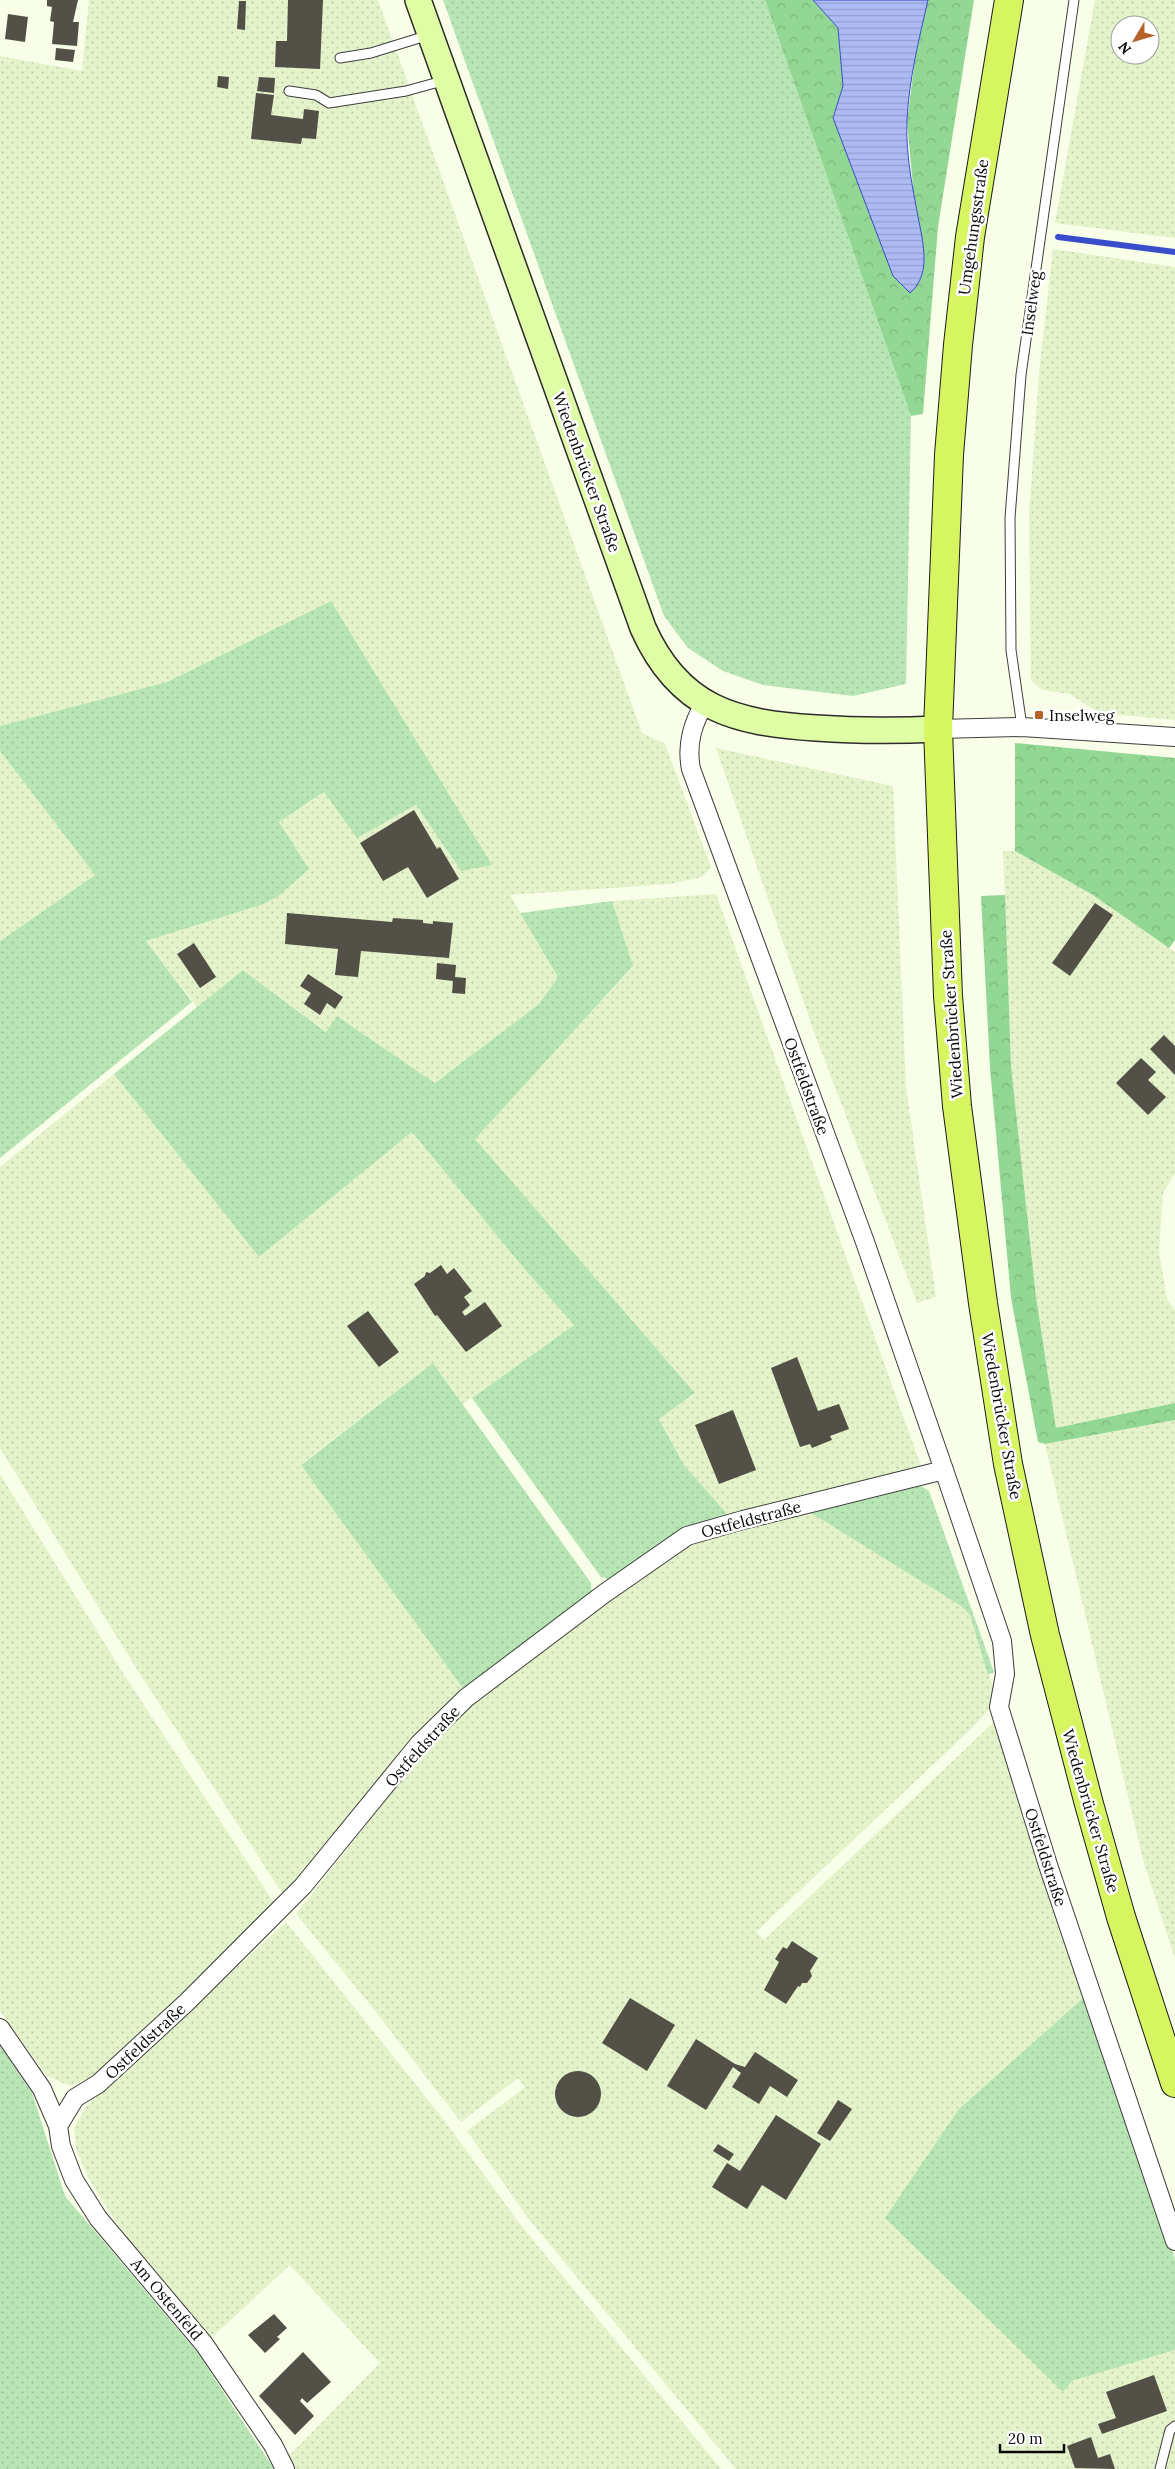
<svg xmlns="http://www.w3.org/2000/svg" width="1175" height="2469" font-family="Lora,serif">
<defs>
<pattern id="farmland-dots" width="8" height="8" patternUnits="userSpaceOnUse" patternTransform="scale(1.25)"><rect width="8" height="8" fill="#e4f3ca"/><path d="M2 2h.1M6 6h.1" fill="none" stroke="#c2cfac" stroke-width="1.8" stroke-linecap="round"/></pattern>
<pattern id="grass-dots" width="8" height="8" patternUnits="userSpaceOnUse" patternTransform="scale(1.25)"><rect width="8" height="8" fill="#b7e6b4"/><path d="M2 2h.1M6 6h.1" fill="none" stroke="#9cc499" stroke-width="1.8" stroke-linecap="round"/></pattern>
<pattern id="forest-crowns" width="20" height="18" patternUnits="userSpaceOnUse" patternTransform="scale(1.25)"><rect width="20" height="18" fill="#93d794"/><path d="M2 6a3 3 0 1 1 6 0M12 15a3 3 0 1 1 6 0" fill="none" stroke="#7db77e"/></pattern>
<pattern id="water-rules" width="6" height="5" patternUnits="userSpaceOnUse" patternTransform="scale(1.25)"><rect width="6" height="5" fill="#aebaf4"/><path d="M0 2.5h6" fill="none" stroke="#949fd0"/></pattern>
</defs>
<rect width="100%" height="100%" fill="#f9fee8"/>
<path fill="url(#farmland-dots)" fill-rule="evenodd" d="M 89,0 L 378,0 L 642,733 L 665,744 L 711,867 L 702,877 L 670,884 L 510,895 L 558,977 L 539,1004 L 435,1083 L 337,1016 L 327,1032 L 243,970 L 197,1007 L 146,941 L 264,904 L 280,895 L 309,869 L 279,822 L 325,792 L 357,838 L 416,805 L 461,871 L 331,601 L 167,682 L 0,726 L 0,56 L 82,71 Z
M 1095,0 L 1175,0 L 1175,238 L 1055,223 ZM 1120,25 L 1150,25 L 1150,55 L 1120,55 Z
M 1053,249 L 1175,267 L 1175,720 L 1099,713 L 1070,694 L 1042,690 L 1031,680 L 1029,516 L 1039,373 Z
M 716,748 L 893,786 L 906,1087 L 936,1297 L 917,1303 L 814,1032 Z
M 0,751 L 95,875 L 0,941 Z
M 1003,851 L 1015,851 L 1093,895 L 1175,952 L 1175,1173 L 1163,1193 L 1159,1251 L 1167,1299 L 1175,1310 L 1175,1403 L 1056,1428 L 1036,1297 L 1011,1066 Z
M 716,894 L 921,1466 L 728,1515 L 684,1465 L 659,1418 L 695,1394 L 692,1389 L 474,1139 L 633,967 L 612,901 Z
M 114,1074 L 259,1257 L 412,1132 L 521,1265 L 574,1325 L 463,1404 L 433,1363 L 301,1464 L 465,1691 L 422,1727 L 284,1896 L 133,1663 L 0,1448 L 0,1167 Z
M 1175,1420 L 1175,1959 L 1143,1860 L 1045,1444 Z
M 0,1474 L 123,1673 L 276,1906 L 94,2076 L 70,2086 L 47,2076 L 0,2011 Z
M 811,1513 L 961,1606 L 970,1615 L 994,1691 L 988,1711 L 973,1727 L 756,1932 L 764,1940 L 994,1722 L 1083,1998 L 959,2109 L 1063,2392 L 1072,2381 L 1175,2350 L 1175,2469 L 736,2469 L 528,2218 L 467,2131 L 525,2087 L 518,2078 L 461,2122 L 372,2007 L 296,1914 L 419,1758 L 449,1724 L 483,1694 L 639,1576 L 690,1543 Z
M 286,1922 L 444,2120 L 520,2224 L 721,2469 L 294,2469 L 288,2457 L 380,2363 L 290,2265 L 211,2338 L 138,2254 L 111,2214 L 89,2179 L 76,2149 L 74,2128 L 86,2107 Z"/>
<path fill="url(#grass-dots)" d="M 443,0 L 765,0 L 911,416 L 906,684 L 853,696 L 763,685 L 723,671 L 688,648 L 664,616 Z
M 331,601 L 492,865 L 461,871 L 416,805 L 357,838 L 324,792 L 279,822 L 309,869 L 280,895 L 264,904 L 146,941 L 192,1002 L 0,1158 L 0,941 L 95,875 L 0,751 L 0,726 L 167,682 Z
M 612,901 L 633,966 L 475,1139 L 695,1393 L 659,1419 L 684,1465 L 728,1515 L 684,1531 L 613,1580 L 601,1577 L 472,1398 L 574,1325 L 521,1265 L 412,1132 L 259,1257 L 114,1074 L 243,970 L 326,1032 L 337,1016 L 435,1083 L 539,1004 L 558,977 L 520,913 Z
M 433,1363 L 591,1583 L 592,1595 L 465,1691 L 301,1465 Z
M 921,1486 L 929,1491 L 994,1672 L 988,1675 L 970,1615 L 961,1606 L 811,1513 Z
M 1083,1998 L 1175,2259 L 1175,2350 L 1072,2381 L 1063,2392 L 885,2218 L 959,2109 Z
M 0,2046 L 32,2093 L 65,2196 L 197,2352 L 274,2469 L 0,2469 Z"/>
<path fill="url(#forest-crowns)" d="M 765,0 L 813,0 L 838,28 L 843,86 L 833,118 L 913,187 L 907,121 L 916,51 L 928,0 L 974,0 L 938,227 L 923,414 L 911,416 Z
M 1015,743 L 1175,758 L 1175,940 L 1169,948 L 1093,895 L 1015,851 Z
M 1005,895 L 1011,1066 L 1036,1297 L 1056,1428 L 1175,1403 L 1175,1420 L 1045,1444 L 1038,1442 L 1011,1298 L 990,1068 L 981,896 Z"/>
<path fill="url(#water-rules)" stroke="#384dc9" d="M 813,0 L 928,0 C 919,39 909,79 907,120 C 905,157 915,200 922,237 C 925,257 927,278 910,293 L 893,276 L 833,118 L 843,86 L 838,28 Z"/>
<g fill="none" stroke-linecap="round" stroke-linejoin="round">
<path stroke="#384dc9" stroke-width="6" d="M 1058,237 L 1175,252"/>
</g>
<path fill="#525047" d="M 47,0 L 78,0 L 73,22 L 79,22 L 77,46 L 52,44 L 54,22 L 50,21 L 52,7 L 47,6 Z
M 288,0 L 323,0 L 320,69 L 275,67 L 276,41 L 287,41 Z
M 239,1 L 246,1 L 245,30 L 237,29 Z
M 8,14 L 28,17 L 25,42 L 5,39 Z
M 56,48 L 75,50 L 73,62 L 55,60 Z
M 218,76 L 229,77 L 228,89 L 217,87 Z
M 259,77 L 275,78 L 274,93 L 257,91 Z
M 256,93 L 274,95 L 271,115 L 303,119 L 304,109 L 319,111 L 316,139 L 302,138 L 301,144 L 251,139 Z
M 414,810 L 437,849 L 440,847 L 459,879 L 427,898 L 408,867 L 383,881 L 360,843 Z
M 1095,903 L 1113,915 L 1070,976 L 1052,963 Z
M 287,913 L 392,922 L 393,918 L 423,920 L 423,923 L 433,924 L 433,921 L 453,923 L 449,958 L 361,951 L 358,977 L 335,975 L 338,949 L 285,944 Z
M 194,943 L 216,977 L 200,988 L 177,954 Z
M 437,963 L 456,965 L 455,977 L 466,978 L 465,994 L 452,993 L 453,981 L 436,979 Z
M 308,974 L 343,997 L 335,1009 L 327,1003 L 320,1015 L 304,1004 L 311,993 L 300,986 Z
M 1164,1035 L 1175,1046 L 1175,1075 L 1150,1049 Z
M 1141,1058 L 1156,1072 L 1148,1080 L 1166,1097 L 1148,1115 L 1116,1083 Z
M 441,1265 L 447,1274 L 454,1268 L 472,1291 L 464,1297 L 470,1305 L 462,1312 L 465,1316 L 485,1302 L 502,1326 L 466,1352 L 437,1315 L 435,1316 L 414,1284 L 425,1276 L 426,1272 L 430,1273 Z
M 368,1311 L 399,1352 L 379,1367 L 347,1326 Z
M 797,1357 L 818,1411 L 839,1404 L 849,1429 L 830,1436 L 832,1440 L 812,1448 L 810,1444 L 800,1447 L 771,1368 Z
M 733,1410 L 756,1470 L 719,1484 L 695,1425 Z
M 792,1941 L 818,1958 L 810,1971 L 812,1976 L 807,1983 L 802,1983 L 800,1987 L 798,1986 L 786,2004 L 764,1990 L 779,1962 L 775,1959 L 783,1947 L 787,1949 Z
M 630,1998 L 675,2025 L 647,2071 L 602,2043 Z
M 696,2039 L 735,2064 L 745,2067 L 755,2052 L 798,2080 L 787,2097 L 770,2086 L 759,2104 L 732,2087 L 741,2073 L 733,2067 L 706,2110 L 667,2086 Z
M555 2094a23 23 0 1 1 46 0a23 23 0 1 1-46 0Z
M 838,2100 L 852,2109 L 830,2141 L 817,2133 Z
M 776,2115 L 821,2144 L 786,2200 L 762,2185 L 747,2209 L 712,2187 L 727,2163 L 740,2171 Z
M 718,2144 L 734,2154 L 729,2161 L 713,2151 Z
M 274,2314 L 287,2328 L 277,2337 L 280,2339 L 265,2353 L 248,2335 Z
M 303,2352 L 331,2382 L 307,2403 L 302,2398 L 300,2401 L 314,2416 L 295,2435 L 259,2396 Z
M 1154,2375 L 1167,2411 L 1102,2434 L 1098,2424 L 1116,2418 L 1106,2392 Z
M 1091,2437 L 1098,2458 L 1110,2454 L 1115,2469 L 1075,2468 L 1067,2446 Z"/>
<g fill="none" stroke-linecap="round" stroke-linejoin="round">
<defs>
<path id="lane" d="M 340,58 L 371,53 L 429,35
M 289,91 L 316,95 L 329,103 L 406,91 L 446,80
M 1022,727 L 1011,650 L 1010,518 L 1021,375 L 1074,0
M 1160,2469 L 1170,2430 L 1175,2426"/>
<path id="street" d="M 938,729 L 1022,727 L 1175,737
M 944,1470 L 1002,1641 L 1005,1674 L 999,1707 L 1048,1865 L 1175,2241
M 0,2028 L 42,2089 L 58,2126 L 61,2146 L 74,2180 L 98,2218 L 204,2344 L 273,2445 L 285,2469
M 58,2126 L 75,2098 L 98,2084 L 187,2002 L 303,1886 L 419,1744 L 466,1698 L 605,1593 L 687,1536 L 743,1520 L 944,1470 L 865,1242 L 691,769 C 686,744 693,723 705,702"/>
<path id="secondary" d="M 418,0 L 643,628 C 679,709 735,723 816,728 C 857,731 897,731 938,729"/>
<path id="primary" d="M 1009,0 L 970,237 L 958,345 L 949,455 L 938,729 L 948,996 L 957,1106 L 983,1303 L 1008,1464 L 1045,1635 L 1089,1804 L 1121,1917 L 1175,2083"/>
</defs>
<use href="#lane" stroke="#3d3d3d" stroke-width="11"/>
<use href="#street" stroke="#3d3d3d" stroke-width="20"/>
<use href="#secondary" stroke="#2c2c2c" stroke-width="28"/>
<use href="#primary" stroke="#1b1b1b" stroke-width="30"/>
<use href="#lane" stroke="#fff" stroke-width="9"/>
<use href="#street" stroke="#fff" stroke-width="18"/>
<use href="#secondary" stroke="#dffda4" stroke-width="25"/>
<use href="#primary" stroke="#d6f561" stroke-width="28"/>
</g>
<rect fill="#b56127" stroke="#fff" stroke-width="2" x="1034" y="710" width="10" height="10" rx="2.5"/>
<g text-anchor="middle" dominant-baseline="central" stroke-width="5" stroke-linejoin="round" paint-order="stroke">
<g font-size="16" fill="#0a0a0a" stroke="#fff">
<text transform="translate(973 227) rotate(-82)">Umgehungsstraße</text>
<text transform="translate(1031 303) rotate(-82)">Inselweg</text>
<text transform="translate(587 472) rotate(70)">Wiedenbrücker Straße</text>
<text transform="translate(951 1014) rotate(-94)">Wiedenbrücker Straße</text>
<text transform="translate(807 1086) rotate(70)">Ostfeldstraße</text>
<text transform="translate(1002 1416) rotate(80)">Wiedenbrücker Straße</text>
<text transform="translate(751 1519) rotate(-15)">Ostfeldstraße</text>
<text transform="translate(422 1746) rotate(-48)">Ostfeldstraße</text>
<text transform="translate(1091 1811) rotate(74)">Wiedenbrücker Straße</text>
<text transform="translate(1046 1857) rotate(72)">Ostfeldstraße</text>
<text transform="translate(145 2041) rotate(-43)">Ostfeldstraße</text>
<text transform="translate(167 2299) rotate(50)">Am Ostenfeld</text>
</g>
<g font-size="16" fill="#0a0a0a" stroke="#fff" text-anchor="start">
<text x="1049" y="715">Inselweg</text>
</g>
</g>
<g transform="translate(1135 40) rotate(232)"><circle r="24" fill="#ffffff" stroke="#9d9d9d"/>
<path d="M0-4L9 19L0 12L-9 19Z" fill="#b56127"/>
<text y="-8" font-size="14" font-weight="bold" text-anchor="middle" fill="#0a0a0a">N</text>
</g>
<path d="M1000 2444v8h64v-8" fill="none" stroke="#0a0a0a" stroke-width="2.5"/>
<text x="1008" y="2444" font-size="15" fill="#0a0a0a" stroke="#ffffff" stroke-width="4" paint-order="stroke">20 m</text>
</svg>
